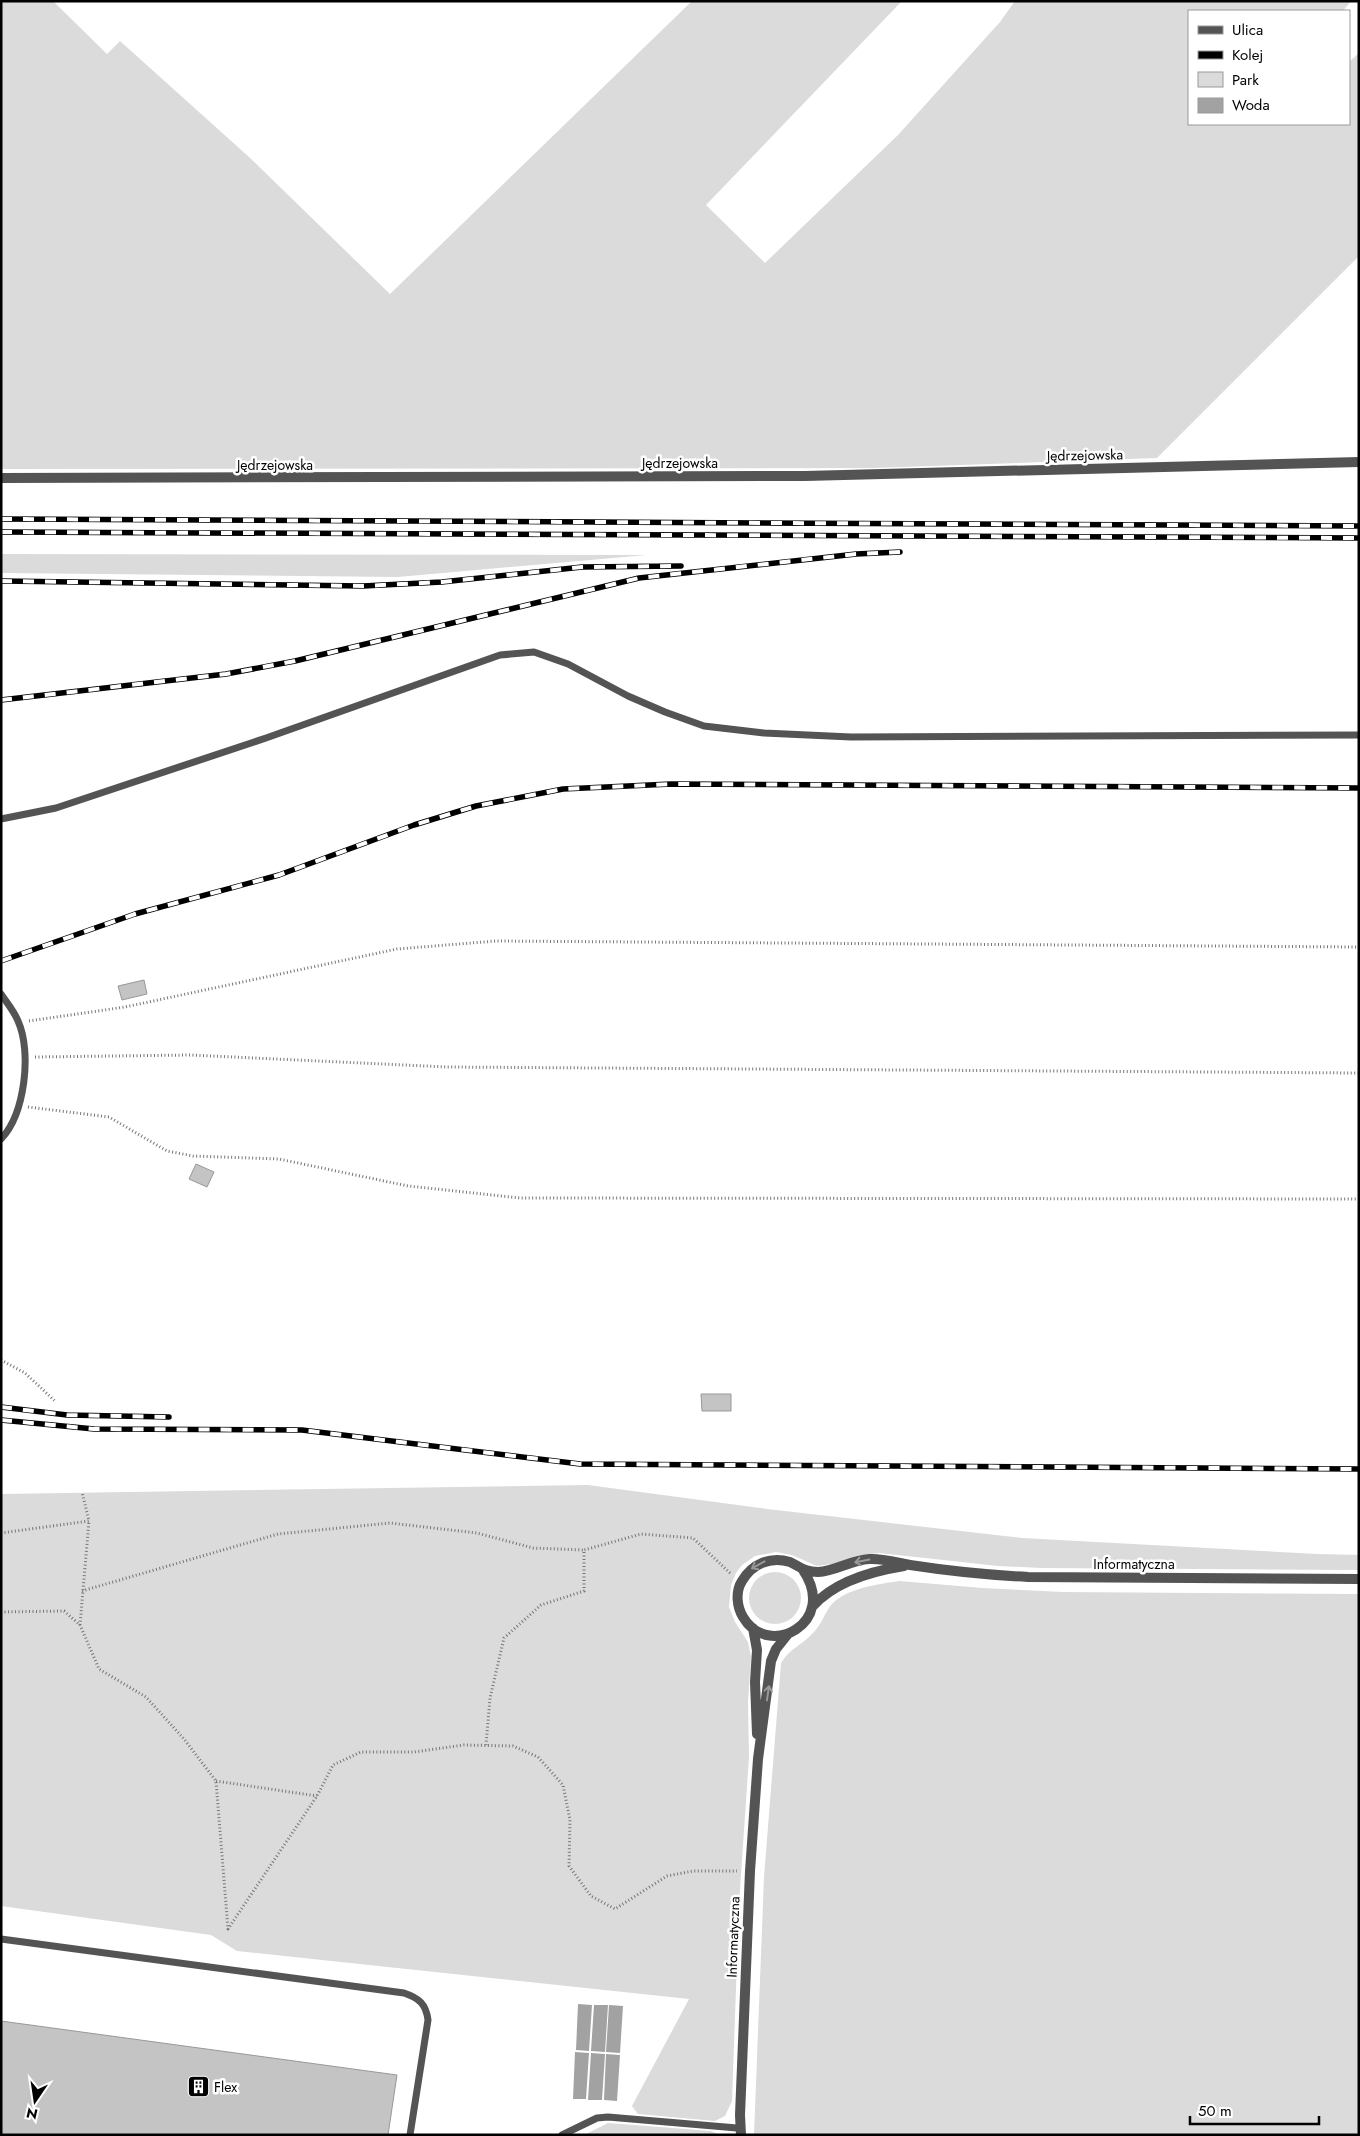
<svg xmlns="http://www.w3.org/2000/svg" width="1360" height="2136" font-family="Jost,sans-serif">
<rect width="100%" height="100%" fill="#fff"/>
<path fill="#dbdbdb" d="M 1,1 L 53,1 L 107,54 L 120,41 L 249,157 L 390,294 L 692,1 L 902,1 L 706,205 L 765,263 L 898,135 L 1000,22 L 1015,1 L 1351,1 L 1343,11 L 1189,11 L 1189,124 L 1349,124 L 1349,62 L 1359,53 L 1359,256 L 1157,458 L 873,468 L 1,469 Z
M 1,554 L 647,555 L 398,577 L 1,573 Z
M 588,1485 L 767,1509 L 1022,1538 L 1318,1554 L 1359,1555 L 1359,1570 L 1042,1568 L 998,1566 L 879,1553 L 856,1556 L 838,1563 L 817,1566 L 792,1555 L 776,1552 L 755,1556 L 742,1565 L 736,1573 L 731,1585 L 729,1607 L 735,1622 L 748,1642 L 751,1657 L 748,1702 L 749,1757 L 739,1904 L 732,2101 L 725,2116 L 715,2121 L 638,2114 L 632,2106 L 689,1999 L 237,1951 L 211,1935 L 1,1906 L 1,1494 Z
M749 1598a26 26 0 1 1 52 0a26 26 0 1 1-52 0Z
M 900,1581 L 982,1588 L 1063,1592 L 1359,1594 L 1359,2135 L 754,2135 L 764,1877 L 781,1663 C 789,1649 802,1645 812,1634 C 821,1626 824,1614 831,1605 C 846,1588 879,1584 900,1581 Z
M 608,2123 L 711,2131 L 720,2135 L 584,2135 Z"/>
<path fill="#a2a2a2" d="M 578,2004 L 592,2005 L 589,2051 L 576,2050 Z
M 594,2005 L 608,2005 L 605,2052 L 591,2051 Z
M 609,2005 L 623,2006 L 620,2053 L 606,2052 Z
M 575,2052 L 589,2053 L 586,2099 L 573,2099 Z
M 591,2053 L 605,2054 L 602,2100 L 588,2100 Z
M 606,2054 L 620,2055 L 617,2101 L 604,2100 Z"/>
<path fill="#c4c4c4" stroke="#989898" d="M 144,980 L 147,994 L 122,1000 L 118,986 Z
M 196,1164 L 214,1172 L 207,1187 L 189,1179 Z
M 701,1394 L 731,1394 L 731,1411 L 702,1411 Z
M 1,2021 L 397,2075 L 388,2135 L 1,2135 Z"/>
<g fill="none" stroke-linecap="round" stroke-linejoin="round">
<path stroke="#767676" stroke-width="3" stroke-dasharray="1 2.5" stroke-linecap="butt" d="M 29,1021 L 125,1007 L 397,949 L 496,941 L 1359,947
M 35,1057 L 190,1055 L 447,1067 L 1359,1073
M 28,1107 L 109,1117 L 167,1151 L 193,1156 L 279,1159 L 408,1186 L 520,1198 L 1359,1199
M 1,1360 L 25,1373 L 56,1402
M 1,1533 L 89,1521 L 82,1492
M 82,1591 L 278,1534 L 390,1523 L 477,1533 L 533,1548 L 584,1550
M 1,1612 L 64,1611 L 80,1625 L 99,1669 L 146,1697 L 184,1739 L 216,1781 L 228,1929 L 317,1796 L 333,1765 L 361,1752 L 414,1752 L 464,1745 L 513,1746 L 538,1757 L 563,1785 L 570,1820 L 569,1866 L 591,1896 L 615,1909 L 667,1876 L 693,1871 L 737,1871
M 80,1625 L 89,1521
M 486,1745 L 490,1698 L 504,1638 L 541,1605 L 584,1591 L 584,1550 L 641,1534 L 693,1538 L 731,1574
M 216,1781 L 317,1796"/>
<path stroke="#545454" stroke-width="7" d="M 1,819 L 56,808 L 266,738 L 500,655 L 534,652 L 568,664 L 628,696 L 665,712 L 704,726 L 764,733 L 851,737 L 1359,735
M 1,994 C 7,1003 14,1011 18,1021 C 32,1052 25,1114 1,1139
M 1,1939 L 404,1993 C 419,1998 426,2004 428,2020 L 410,2135
M 562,2135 L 597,2118 L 608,2117 L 737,2128"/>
<path stroke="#545454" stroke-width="10" d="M 803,1570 C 839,1623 768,1660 743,1617 C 737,1607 735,1592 742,1581 C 752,1564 770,1556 790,1562 C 801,1567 804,1572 818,1572 C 836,1571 851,1560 869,1559 C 883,1558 897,1563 910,1565 C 949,1571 989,1575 1028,1577 L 1359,1579
M 813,1606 C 834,1582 873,1571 904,1566
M 753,1628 L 757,1650 L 755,1682 L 757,1734
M 741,2135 L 740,2115 L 750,1871 L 758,1759 L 771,1661 L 776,1649 L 788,1634"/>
<path stroke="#545454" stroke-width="10" d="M 1,478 L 805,476 L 1359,462"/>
<defs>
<path id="rail" d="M 1,519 L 1359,526
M 1,532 L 1359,538
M 1,581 L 363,586 L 442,582 L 582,567 L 681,566
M 1,700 L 226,674 L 295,661 L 639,578 L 856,554 L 900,552
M 1,961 L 135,914 L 279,875 L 414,825 L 476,806 L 563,789 L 671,784 L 1359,788
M 1,1407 L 67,1415 L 169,1417
M 1,1420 L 94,1429 L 302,1430 L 580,1464 L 1359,1469"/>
</defs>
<use href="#rail" stroke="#000" stroke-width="5.5"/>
<use href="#rail" stroke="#fff" stroke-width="4" stroke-dasharray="11" stroke-linecap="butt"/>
</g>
<defs><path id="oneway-shaft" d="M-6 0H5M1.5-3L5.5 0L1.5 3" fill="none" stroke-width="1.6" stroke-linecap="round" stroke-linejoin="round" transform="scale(1.25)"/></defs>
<g stroke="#989898">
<use href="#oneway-shaft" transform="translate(862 1561) rotate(169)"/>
<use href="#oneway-shaft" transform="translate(758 1565) rotate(151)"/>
<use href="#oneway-shaft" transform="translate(768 1693) rotate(-82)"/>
</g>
<defs>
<symbol id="building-square" viewBox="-11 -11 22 22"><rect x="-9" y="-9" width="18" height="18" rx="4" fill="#000" stroke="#fff"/><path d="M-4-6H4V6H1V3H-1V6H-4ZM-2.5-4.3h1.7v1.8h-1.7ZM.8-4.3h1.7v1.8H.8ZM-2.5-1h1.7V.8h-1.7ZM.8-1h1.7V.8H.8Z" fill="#fff"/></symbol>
</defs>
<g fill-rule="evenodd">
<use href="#building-square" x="186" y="2074" width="25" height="25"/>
</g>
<g text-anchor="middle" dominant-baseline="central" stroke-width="5" stroke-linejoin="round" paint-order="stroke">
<g font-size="14" fill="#000" stroke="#fff">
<text transform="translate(1085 455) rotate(-1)">Jędrzejowska</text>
<text x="680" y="463">Jędrzejowska</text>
<text x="275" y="465">Jędrzejowska</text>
<text x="1134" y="1564">Informatyczna</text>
<text transform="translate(733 1937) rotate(-88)">Informatyczna</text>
</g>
<g font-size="14" fill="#000" stroke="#fff" text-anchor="start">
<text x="214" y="2087">Flex</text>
</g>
</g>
<rect width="1360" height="2136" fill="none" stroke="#000000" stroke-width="5"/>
<rect x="1188" y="10" width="162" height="115" fill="#ffffff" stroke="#999999"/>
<rect x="1198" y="26" width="25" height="8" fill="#545454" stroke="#999999"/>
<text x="1232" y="35" font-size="15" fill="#000000">Ulica</text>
<rect x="1198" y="51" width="25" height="8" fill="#000000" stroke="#999999"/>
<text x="1232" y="60" font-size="15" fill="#000000">Kolej</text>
<rect x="1198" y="72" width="25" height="15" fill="#dbdbdb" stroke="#999999"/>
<text x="1232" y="85" font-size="15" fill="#000000">Park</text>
<rect x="1198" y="98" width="25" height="15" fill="#a2a2a2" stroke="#999999"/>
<text x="1232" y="110" font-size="15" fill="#000000">Woda</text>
<g transform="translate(35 2101) rotate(193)" stroke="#ffffff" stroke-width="4" paint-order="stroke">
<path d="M0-4L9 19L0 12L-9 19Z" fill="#000000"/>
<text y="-8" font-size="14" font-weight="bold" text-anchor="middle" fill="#000000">N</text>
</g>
<path d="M1190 2116v8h129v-8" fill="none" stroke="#000000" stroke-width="2.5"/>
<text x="1198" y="2116" font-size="15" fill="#000000" stroke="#ffffff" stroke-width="4" paint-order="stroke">50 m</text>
</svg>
